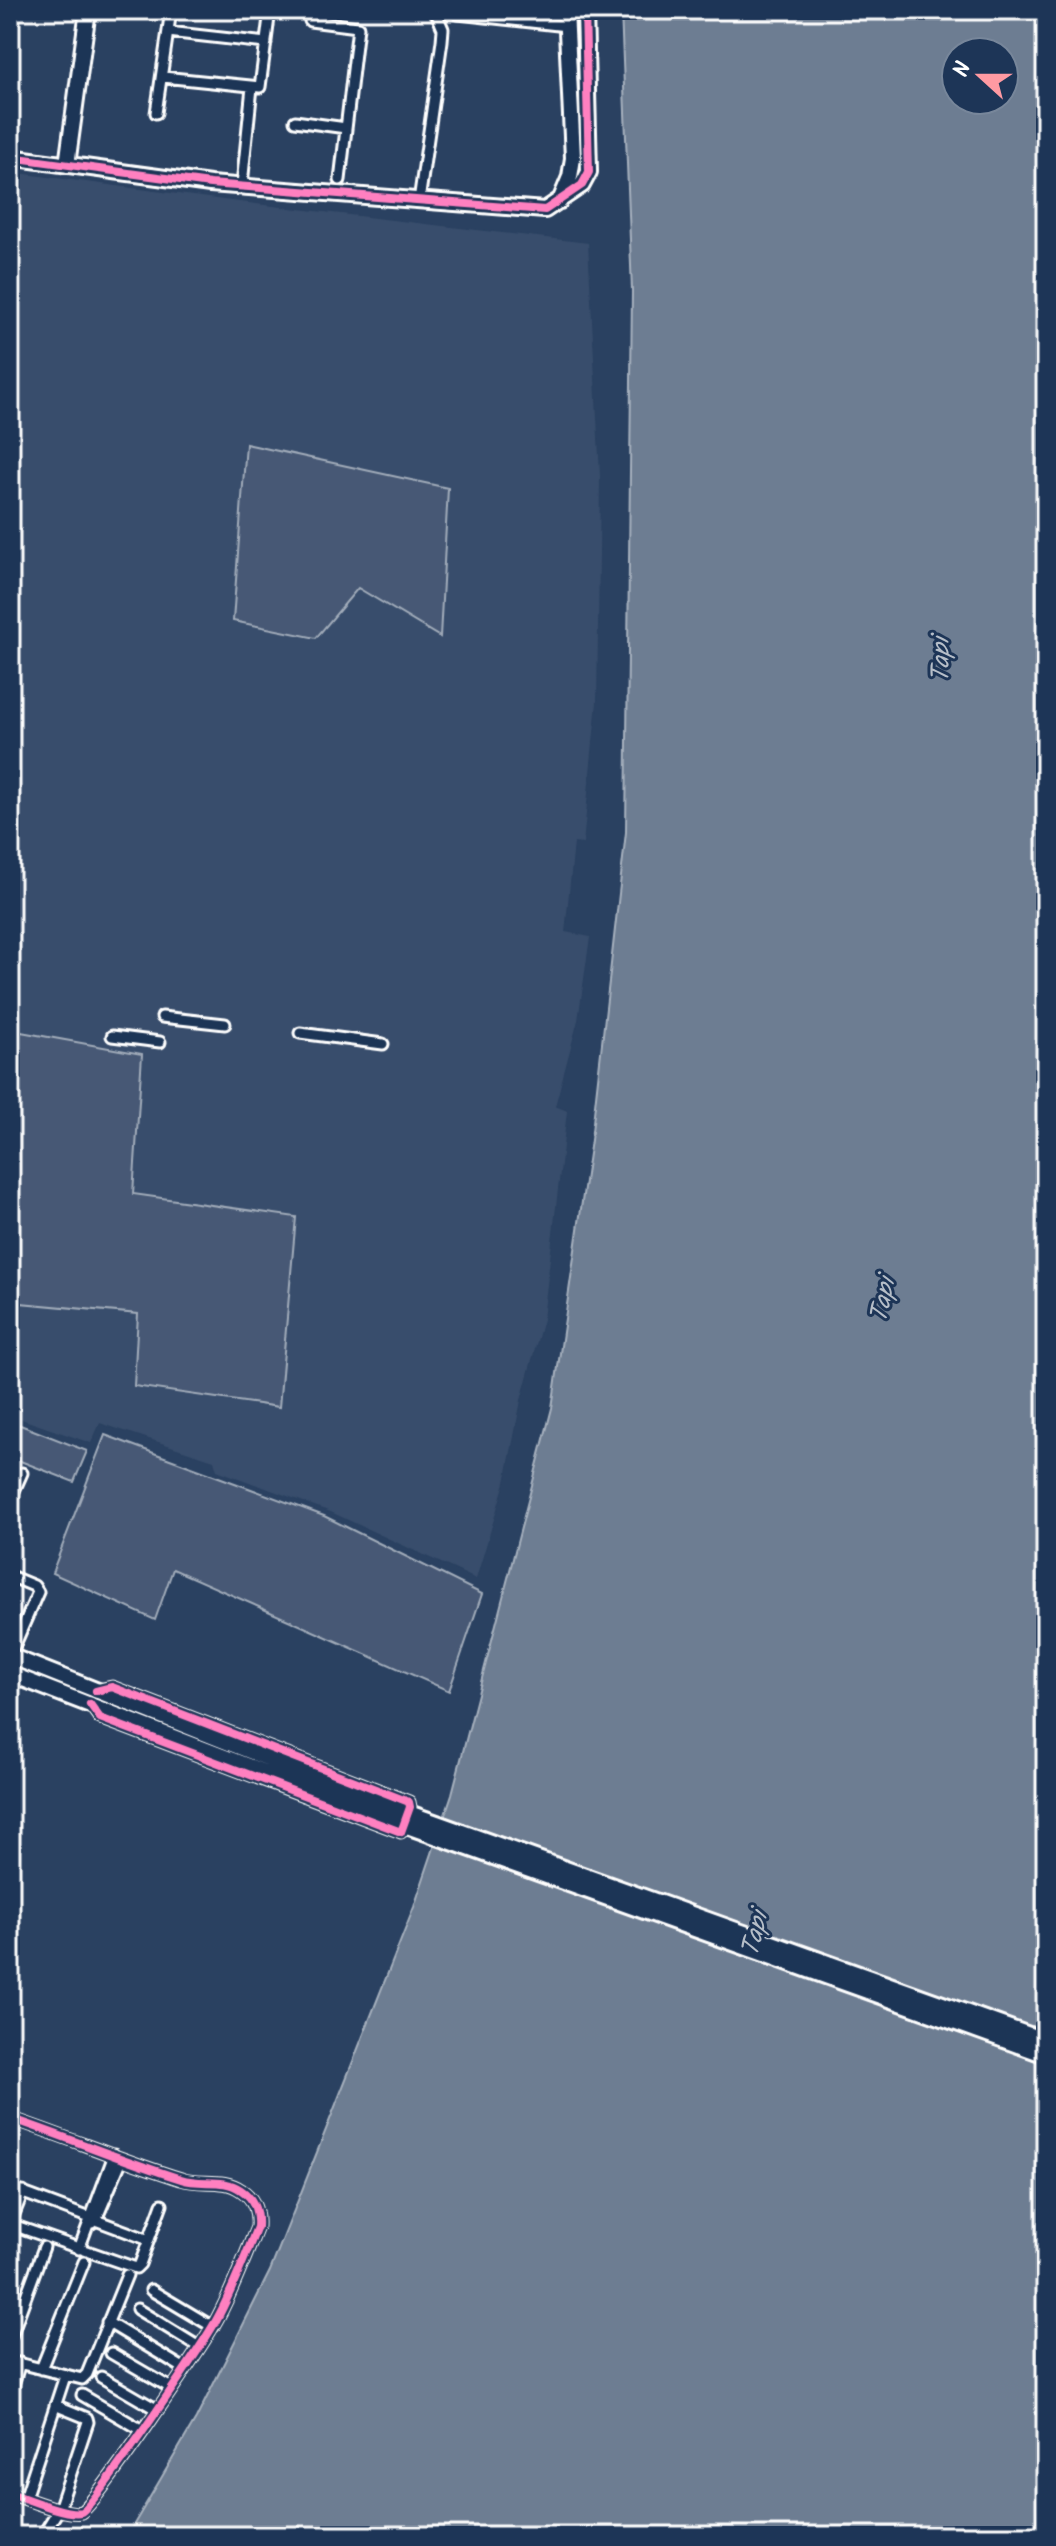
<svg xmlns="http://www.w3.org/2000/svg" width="1056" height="2546" font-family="Kalam,sans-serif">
<rect width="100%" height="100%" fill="#2a4161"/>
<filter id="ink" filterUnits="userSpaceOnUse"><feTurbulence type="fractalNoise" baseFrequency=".0125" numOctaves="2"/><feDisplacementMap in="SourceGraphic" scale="16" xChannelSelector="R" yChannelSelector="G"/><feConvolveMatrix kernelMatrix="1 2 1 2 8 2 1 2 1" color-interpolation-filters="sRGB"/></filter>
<g filter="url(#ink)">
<path fill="#394e6c" d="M 10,172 L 231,201 L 588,243 L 600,477 L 597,701 L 583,844 L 574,843 L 565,932 L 590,937 L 578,1020 L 555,1106 L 567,1111 L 543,1319 L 521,1400 L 505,1482 L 476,1579 L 331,1512 L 217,1470 L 214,1460 L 100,1423 L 91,1443 L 10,1415 Z"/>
<path fill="#465975" stroke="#a2acba" stroke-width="2" d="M 246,444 L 448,488 L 440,637 L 358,588 L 316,638 L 233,621 Z
M 10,1030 L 142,1054 L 133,1194 L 296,1217 L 279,1407 L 134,1386 L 138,1314 L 10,1302 Z
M 10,1421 L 87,1451 L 74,1482 L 10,1457 Z
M 105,1435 L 324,1516 L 482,1594 L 449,1691 L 173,1569 L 155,1620 L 52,1573 Z"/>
<path fill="#6d7d92" stroke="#a7b1be" stroke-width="2" fill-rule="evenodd" d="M 621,10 L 1046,10 L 1046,2518 L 1039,2536 L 127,2536 L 196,2419 L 270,2271 L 414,1907 L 452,1794 L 552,1408 L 591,1140 L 626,832 L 632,291 ZM 956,52 L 1004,52 L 1004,100 L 956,100 Z"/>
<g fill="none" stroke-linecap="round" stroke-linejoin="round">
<defs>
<path id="street" d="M 458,14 L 567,26
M 310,21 L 358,27 L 340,180
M 168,32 L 266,43
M 163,77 L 260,87 L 270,10
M 156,113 L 171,10
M 295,121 L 346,128
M 242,185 L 252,87
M 419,201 L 442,41 L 443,29 L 435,10
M 162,1017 L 225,1024
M 300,1033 L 383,1044
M 112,1036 L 160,1042
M 10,1500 L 22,1473
M 10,1576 L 34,1586 L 38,1592 L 10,1656
M 92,1707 L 100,1718 L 401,1832 L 410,1807 L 409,1802 L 112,1687 L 98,1690
M 10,2118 C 67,2137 123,2161 181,2179 C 201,2186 223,2177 241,2190 C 255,2199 258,2212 257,2227 C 245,2257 233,2289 218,2317 C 206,2340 93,2508 81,2512 C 68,2516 24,2498 10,2493
M 10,2188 L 149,2240
M 92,2223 L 96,2220 L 122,2159
M 10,2224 L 136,2268 L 140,2264 L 162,2204
M 10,2224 L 23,2192
M 79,2249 L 114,2155
M 151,2290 L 213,2327
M 137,2309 L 199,2347
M 107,2322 L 185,2369
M 10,2339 L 44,2247
M 111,2353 L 171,2388
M 10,2361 L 82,2379 L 87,2374 L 127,2275
M 41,2369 L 84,2262
M 101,2377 L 156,2409
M 10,2394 L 20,2363
M 82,2395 L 142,2430
M 25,2498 L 65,2376
M 42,2536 L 59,2509 L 88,2422 L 87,2418 L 55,2405"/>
<path id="secondary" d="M 10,157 L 210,184 L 545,210 L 582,185 L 589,172 L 585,10
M 67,165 L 88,10
M 560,201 L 570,177 L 573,158 L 566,10
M 10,1656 L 370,1799
M 10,1674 L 365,1811"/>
</defs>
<use href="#street" stroke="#fff" stroke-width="15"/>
<use href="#secondary" stroke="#fff" stroke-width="20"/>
<use href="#street" stroke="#1d3557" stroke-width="9"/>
<use href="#secondary" stroke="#1d3557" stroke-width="14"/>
<defs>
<path id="secondary-bridge" d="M 370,1799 L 1046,2041
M 365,1811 L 1046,2055"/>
</defs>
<use href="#secondary-bridge" stroke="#fff" stroke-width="20" stroke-linecap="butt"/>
<use href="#secondary-bridge" stroke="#1d3557" stroke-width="14"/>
<defs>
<path id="cycleway" d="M 10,157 L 210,184 L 545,210 L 582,185 L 589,172 L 585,10
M 90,1704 L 100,1718 L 401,1832 L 410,1807 L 409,1802 L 112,1687 L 96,1691
M 10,2118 C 67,2137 123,2161 181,2179 C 201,2186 223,2177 241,2190 C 255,2199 258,2212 257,2227 C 245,2257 233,2289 218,2317 C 206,2340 93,2508 81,2512 C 68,2516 24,2498 10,2493"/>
</defs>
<use href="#cycleway" stroke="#1d3557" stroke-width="13"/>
<use href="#cycleway" stroke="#ff80c0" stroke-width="8"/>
</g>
</g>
<g text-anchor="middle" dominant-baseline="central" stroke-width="6" stroke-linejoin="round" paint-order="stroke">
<g font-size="26" font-style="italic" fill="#b6bec8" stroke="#1d3557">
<text transform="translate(942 660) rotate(-90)">Tapi</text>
<text transform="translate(884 1300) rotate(-79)">Tapi</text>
<text transform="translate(756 1934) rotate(-77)">Tapi</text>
</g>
</g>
<rect width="1056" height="2546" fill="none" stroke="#1d3557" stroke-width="40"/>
<rect x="20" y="20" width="1016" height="2506" fill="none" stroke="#fff" stroke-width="3" filter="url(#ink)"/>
<g transform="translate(980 76) rotate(291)"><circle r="38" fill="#1d3557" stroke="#77869a" stroke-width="2"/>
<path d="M0-6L14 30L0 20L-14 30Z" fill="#ff9aa2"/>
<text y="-12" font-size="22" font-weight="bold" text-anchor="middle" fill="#ffffff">N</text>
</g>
</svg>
